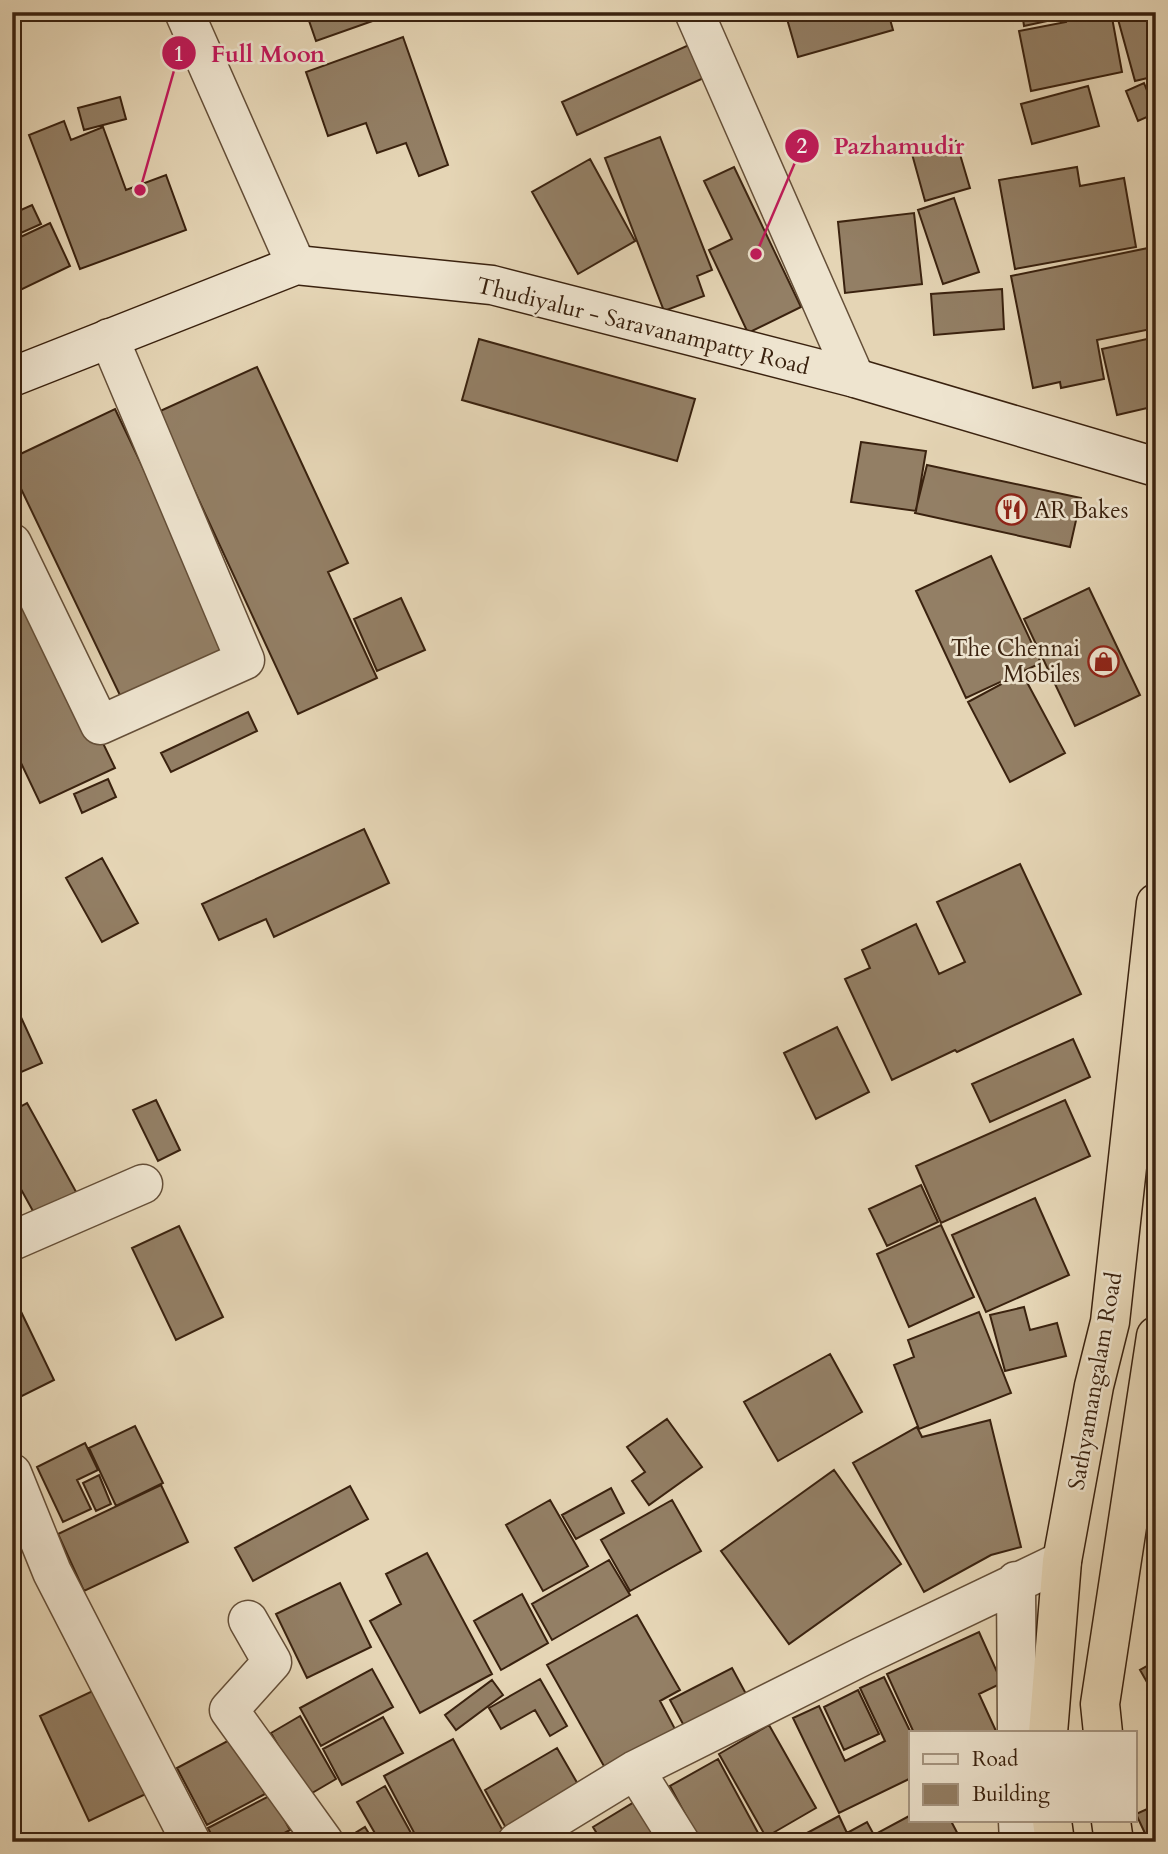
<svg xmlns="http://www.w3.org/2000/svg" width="1168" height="1854" font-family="Cardo,serif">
<rect width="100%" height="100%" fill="#e5d5b5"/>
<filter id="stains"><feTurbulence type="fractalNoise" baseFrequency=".00286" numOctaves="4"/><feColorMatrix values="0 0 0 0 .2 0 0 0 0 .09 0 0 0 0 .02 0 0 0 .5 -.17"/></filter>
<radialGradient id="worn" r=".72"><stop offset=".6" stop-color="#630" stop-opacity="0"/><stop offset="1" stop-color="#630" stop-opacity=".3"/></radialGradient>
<path fill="#937f65" stroke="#3a220f" stroke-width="2" d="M 306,12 L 398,12 L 316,41 Z
M 785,12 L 888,12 L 893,30 L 798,57 Z
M 1022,12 L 1060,12 L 1061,18 L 1024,26 Z
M 1064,12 L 1111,12 L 1122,72 L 1031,91 L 1019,31 L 1066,22 Z
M 1116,12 L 1156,12 L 1156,76 L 1135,81 Z
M 403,37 L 448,165 L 419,176 L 406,143 L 377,153 L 366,123 L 328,136 L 306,72 Z
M 691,44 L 706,77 L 577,135 L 562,102 Z
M 1144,83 L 1156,113 L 1138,121 L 1126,91 Z
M 1088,86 L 1099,126 L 1032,144 L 1021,104 Z
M 120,97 L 126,119 L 84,130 L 78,108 Z
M 64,121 L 71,140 L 103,127 L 126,190 L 166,175 L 186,230 L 80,269 L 29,135 Z
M 660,137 L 712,270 L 697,276 L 704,296 L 664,311 L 605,158 Z
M 956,141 L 970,188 L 925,201 L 912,154 Z
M 590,159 L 635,241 L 578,274 L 532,192 Z
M 734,167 L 801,307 L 748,333 L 709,250 L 732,239 L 704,181 Z
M 1077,167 L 1080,186 L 1124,178 L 1136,247 L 1015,269 L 999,180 Z
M 954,198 L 979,272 L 943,284 L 918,210 Z
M 32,205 L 41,224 L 12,237 L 12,214 Z
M 914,213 L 922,284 L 845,293 L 838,222 Z
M 50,223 L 70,266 L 12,294 L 12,241 Z
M 1153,247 L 1156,259 L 1156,328 L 1097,340 L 1104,379 L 1061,388 L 1060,382 L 1033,388 L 1011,276 Z
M 1002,289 L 1004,329 L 934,335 L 931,294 Z
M 1156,337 L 1156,406 L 1117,415 L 1102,349 Z
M 479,339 L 695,399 L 677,461 L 462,400 Z
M 257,367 L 348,563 L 328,572 L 377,678 L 298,714 L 158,412 Z
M 115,409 L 235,661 L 128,712 L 12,470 L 12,458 Z
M 861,442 L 926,451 L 916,511 L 851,502 Z
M 927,465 L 1081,498 L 1070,547 L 915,513 Z
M 12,555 L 115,768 L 40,803 L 12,744 Z
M 991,556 L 1041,663 L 966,698 L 916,591 Z
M 1089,588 L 1140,695 L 1075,726 L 1024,619 Z
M 401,598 L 425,650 L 377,671 L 354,619 Z
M 1022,673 L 1065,753 L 1010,782 L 968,702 Z
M 248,712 L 257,731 L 171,772 L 161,753 Z
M 108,779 L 116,797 L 82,813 L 74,794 Z
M 364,829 L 389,883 L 274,937 L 266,919 L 219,940 L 202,904 Z
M 102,858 L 138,923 L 102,942 L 66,878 Z
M 1020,864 L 1081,994 L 957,1052 L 955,1050 L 892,1080 L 845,979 L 870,968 L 862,950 L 916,924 L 939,974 L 965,962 L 937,902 Z
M 14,1002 L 42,1063 L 12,1076 L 12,1003 Z
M 837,1027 L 869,1092 L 816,1119 L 784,1053 Z
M 1073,1039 L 1090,1077 L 990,1122 L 972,1084 Z
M 156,1100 L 180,1150 L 158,1161 L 133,1110 Z
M 1065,1100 L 1090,1156 L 941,1223 L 916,1166 Z
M 27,1103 L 80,1199 L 39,1222 L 12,1173 L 12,1111 Z
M 921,1185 L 938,1222 L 887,1246 L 869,1209 Z
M 1035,1198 L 1069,1275 L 986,1312 L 952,1235 Z
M 941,1225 L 974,1297 L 909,1327 L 877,1254 Z
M 179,1226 L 223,1317 L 176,1340 L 132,1248 Z
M 12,1293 L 54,1380 L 12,1401 Z
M 1024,1307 L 1030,1330 L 1057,1323 L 1066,1356 L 1005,1371 L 990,1315 Z
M 979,1312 L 1011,1393 L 919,1429 L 894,1365 L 914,1357 L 908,1340 Z
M 830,1354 L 862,1412 L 778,1461 L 744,1402 Z
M 667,1419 L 702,1467 L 649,1505 L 632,1481 L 645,1472 L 627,1447 Z
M 990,1420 L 1021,1547 L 991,1555 L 924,1592 L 853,1463 L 917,1427 L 922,1437 Z
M 135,1426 L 163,1483 L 116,1506 L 89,1448 Z
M 85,1443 L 98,1470 L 77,1480 L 91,1509 L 63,1522 L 37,1467 Z
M 834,1470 L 901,1564 L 789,1644 L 721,1551 Z
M 99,1475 L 111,1504 L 96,1511 L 83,1483 Z
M 161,1485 L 188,1542 L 84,1591 L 58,1534 Z
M 350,1486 L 368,1519 L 253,1581 L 235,1548 Z
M 611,1488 L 624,1513 L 576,1539 L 562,1515 Z
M 550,1500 L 588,1566 L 543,1591 L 506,1525 Z
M 672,1500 L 701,1551 L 630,1591 L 601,1540 Z
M 427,1553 L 492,1674 L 420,1713 L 370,1621 L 401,1604 L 386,1574 Z
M 609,1560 L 630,1595 L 552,1640 L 532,1604 Z
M 340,1583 L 371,1647 L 307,1678 L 276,1614 Z
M 522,1594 L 548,1643 L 501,1670 L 474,1621 Z
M 637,1615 L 680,1690 L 660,1701 L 675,1729 L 605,1768 L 547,1665 Z
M 979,1632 L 1002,1683 L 979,1694 L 996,1731 L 991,1733 L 914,1733 L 887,1674 Z
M 1156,1661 L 1156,1698 L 1140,1670 Z
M 732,1668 L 752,1705 L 690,1737 L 670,1700 Z
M 372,1669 L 393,1707 L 321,1746 L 300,1708 Z
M 884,1677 L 911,1733 L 911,1778 L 839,1813 L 793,1718 L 819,1706 L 845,1761 L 885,1741 L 860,1688 Z
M 540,1679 L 567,1726 L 550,1736 L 535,1710 L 501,1729 L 489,1708 Z
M 492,1680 L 503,1695 L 456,1730 L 445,1715 Z
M 101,1687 L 150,1792 L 89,1821 L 40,1716 Z
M 858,1690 L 879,1734 L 844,1750 L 824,1707 Z
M 300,1716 L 336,1779 L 307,1796 L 271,1733 Z
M 383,1717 L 403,1753 L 342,1785 L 323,1749 Z
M 769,1725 L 816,1808 L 766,1837 L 719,1754 Z
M 235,1737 L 265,1794 L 207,1825 L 177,1768 Z
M 453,1739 L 503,1831 L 483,1842 L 419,1842 L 384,1776 Z
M 557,1748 L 579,1786 L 506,1828 L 485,1790 Z
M 718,1759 L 763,1842 L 700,1842 L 670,1786 Z
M 385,1786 L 416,1842 L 380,1842 L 357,1802 Z
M 271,1795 L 290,1830 L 268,1842 L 215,1842 L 208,1828 Z
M 636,1801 L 660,1842 L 602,1842 L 593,1827 Z
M 1156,1805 L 1156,1842 L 1149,1842 L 1136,1814 Z
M 911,1815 L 911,1821 L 951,1821 L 962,1842 L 812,1842 L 807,1833 L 839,1816 L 847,1833 L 867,1822 L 874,1835 Z
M 365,1827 L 374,1842 L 343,1842 L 342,1841 Z
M 297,1830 L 303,1842 L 275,1842 Z"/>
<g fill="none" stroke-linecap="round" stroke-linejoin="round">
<defs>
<path id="minor" d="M 694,12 L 855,378
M 12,543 L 100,725 L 245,660 L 109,338
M 12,1241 L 143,1184
M 12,1473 L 52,1572 L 191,1842
M 1016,1581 L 1017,1733
M 248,1620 L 272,1662 L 229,1710 L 324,1842
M 635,1770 L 680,1842
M 1018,1821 L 1019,1842
M 517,1842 L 635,1770 L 861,1657 L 1062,1561"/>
<path id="tertiary" d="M 184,12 L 296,265"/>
<path id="secondary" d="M 12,377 L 296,265 L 492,285 L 855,378 L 1156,467"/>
<path id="trunk" d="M 1048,1733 L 1062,1561 L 1094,1386 L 1110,1322 L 1156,903
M 1103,1733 L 1100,1704 L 1156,1336
M 1052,1821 L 1055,1842
M 1111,1821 L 1114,1842"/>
</defs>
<use href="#minor" stroke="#654f38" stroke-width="41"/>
<use href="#tertiary" stroke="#654f38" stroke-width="41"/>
<use href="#secondary" stroke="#3a220f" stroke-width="41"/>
<use href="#trunk" stroke="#3a220f" stroke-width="41"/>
<use href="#minor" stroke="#eee4cf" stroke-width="38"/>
<use href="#tertiary" stroke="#eee4cf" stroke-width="38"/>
<use href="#secondary" stroke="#eee4cf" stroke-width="38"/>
<use href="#trunk" stroke="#e5d5b5" stroke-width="38"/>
</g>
<defs>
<symbol id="restaurant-ring" viewBox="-11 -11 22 22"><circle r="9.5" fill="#eee4cf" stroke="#8f2418" stroke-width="1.5"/><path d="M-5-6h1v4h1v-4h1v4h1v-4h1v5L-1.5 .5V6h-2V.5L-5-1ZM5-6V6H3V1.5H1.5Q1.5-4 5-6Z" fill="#8f2418"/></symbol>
<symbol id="shop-ring" viewBox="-11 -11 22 22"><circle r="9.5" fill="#eee4cf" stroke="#8f2418" stroke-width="1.5"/><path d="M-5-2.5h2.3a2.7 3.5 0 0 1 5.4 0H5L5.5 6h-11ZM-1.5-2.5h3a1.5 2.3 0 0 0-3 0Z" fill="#8f2418"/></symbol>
</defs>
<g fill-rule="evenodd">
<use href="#restaurant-ring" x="994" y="492" width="35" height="35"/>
<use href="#shop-ring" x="1086" y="644" width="35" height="35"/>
</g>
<g text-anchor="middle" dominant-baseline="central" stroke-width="5" stroke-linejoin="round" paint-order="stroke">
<g font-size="23" fill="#3a220f" stroke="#eee4cf">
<text transform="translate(643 326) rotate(14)">Thudiyalur - Saravanampatty Road</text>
<text transform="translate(1095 1381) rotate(-80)">Sathyamangalam Road</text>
</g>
<g font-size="23" fill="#3a220f" stroke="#eee4cf" text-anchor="start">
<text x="1034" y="510">AR Bakes</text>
<text x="1080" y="648" text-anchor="end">The Chennai<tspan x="1080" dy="26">Mobiles</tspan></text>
</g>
</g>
<path fill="none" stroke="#c2185b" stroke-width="2.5" d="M140 190L179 53M756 254L802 146"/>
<g fill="#c2185b" stroke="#eee4cf" stroke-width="2.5">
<circle cx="140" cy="190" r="7"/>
<circle cx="756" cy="254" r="7"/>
<circle cx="179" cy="53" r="18"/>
<circle cx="802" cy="146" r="18"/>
</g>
<g font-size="21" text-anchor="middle" font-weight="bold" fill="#fff">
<text x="179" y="61">1</text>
<text x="802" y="153">2</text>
</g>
<g font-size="24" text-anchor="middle" font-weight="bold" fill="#c2185b" stroke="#eee4cf" stroke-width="5" stroke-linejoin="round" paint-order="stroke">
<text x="268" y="62">Full Moon</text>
<text x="899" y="154">Pazhamudir</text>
</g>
<rect width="1168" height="1854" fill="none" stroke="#e5d5b5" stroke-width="42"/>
<rect x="14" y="14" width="1140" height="1826" fill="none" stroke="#3a220f" stroke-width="3.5"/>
<rect x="21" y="21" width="1126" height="1812" fill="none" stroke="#3a220f" stroke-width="2"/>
<rect x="909" y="1731" width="228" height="91" fill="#eee4cf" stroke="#a69682" stroke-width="2"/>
<rect x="923" y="1754" width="35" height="10" fill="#eee4cf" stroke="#a69682" stroke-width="2"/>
<text x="972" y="1766" font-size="21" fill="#3a220f">Road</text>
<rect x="923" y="1784" width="35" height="21" fill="#937f65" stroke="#a69682" stroke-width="2"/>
<text x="972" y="1801" font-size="21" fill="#3a220f">Building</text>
<rect width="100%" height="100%" filter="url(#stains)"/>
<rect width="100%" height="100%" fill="url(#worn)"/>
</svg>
